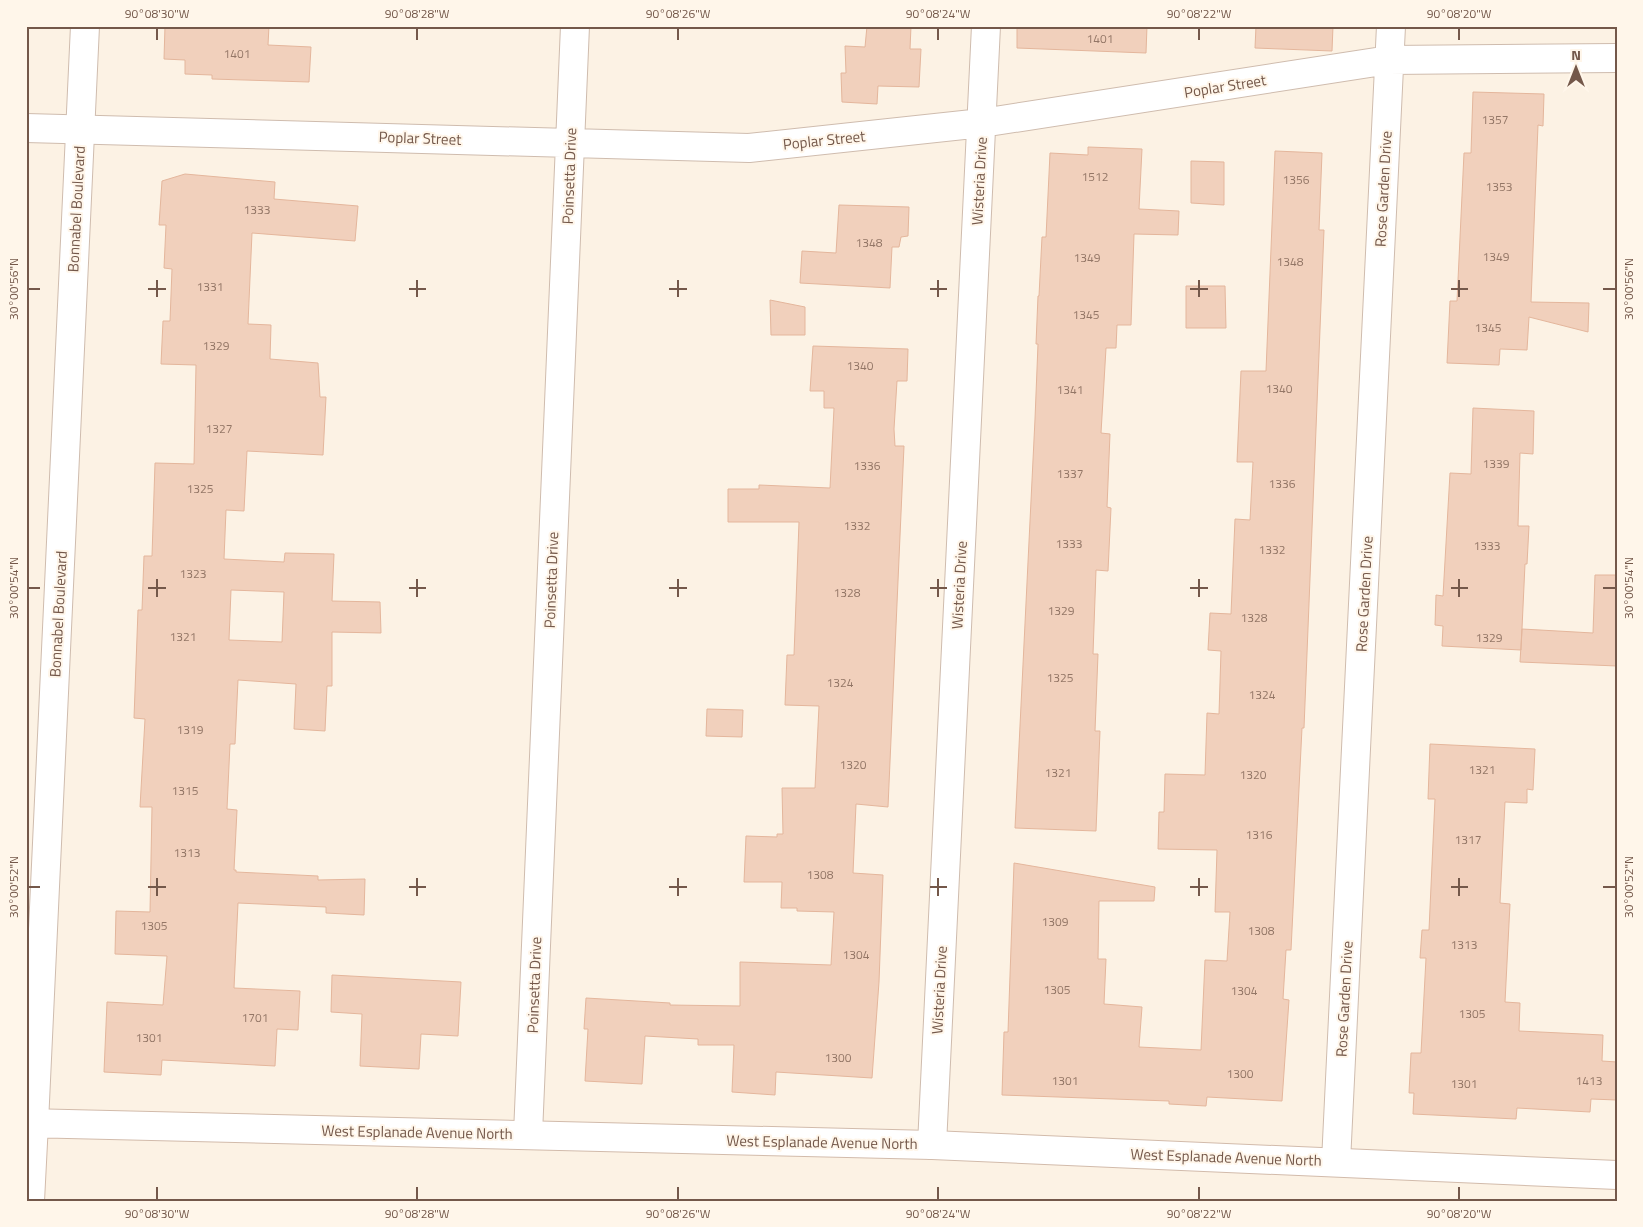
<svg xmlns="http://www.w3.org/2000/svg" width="1643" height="1227" font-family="'Titillium Web',sans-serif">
<rect width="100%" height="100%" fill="#fcf2e4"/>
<path fill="#f1d0bc" stroke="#e4b69c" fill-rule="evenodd" d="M 165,26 L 269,26 L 268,45 L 311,47 L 309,82 L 212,79 L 212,75 L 185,74 L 185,60 L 164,59 Z
M 867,26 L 911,26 L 910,49 L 921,49 L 919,87 L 878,86 L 877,104 L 842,102 L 841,73 L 846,73 L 845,46 L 865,47 Z
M 1017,26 L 1147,26 L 1146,53 L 1017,48 Z
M 1256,26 L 1333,26 L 1332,51 L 1255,48 Z
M 1473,92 L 1544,94 L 1543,126 L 1538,125 L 1531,302 L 1589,303 L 1588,332 L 1529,317 L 1527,350 L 1500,349 L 1499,365 L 1447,363 L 1450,301 L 1457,301 L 1464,153 L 1471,153 Z
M 1088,147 L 1142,149 L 1139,209 L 1179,211 L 1178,235 L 1134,234 L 1131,325 L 1117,325 L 1116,348 L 1106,348 L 1101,433 L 1110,434 L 1107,507 L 1111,508 L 1108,571 L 1096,570 L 1093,654 L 1098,654 L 1095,731 L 1100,731 L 1096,831 L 1015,828 L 1035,419 L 1038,344 L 1036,344 L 1038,296 L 1039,296 L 1042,237 L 1046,237 L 1050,153 L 1088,155 Z
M 1275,151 L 1322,153 L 1319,230 L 1324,230 L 1304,728 L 1302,728 L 1291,950 L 1286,950 L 1283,999 L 1289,1000 L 1282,1101 L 1207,1097 L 1206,1106 L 1169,1104 L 1169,1101 L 1002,1095 L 1004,1032 L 1008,1032 L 1014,863 L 1155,887 L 1154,901 L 1099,901 L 1098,959 L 1106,959 L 1104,1004 L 1142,1007 L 1139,1047 L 1201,1050 L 1205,960 L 1227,961 L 1230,912 L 1215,912 L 1217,850 L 1158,849 L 1159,812 L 1164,812 L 1165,774 L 1205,775 L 1207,713 L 1219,714 L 1221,651 L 1208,650 L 1210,613 L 1231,614 L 1235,519 L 1250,520 L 1253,462 L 1237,462 L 1241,371 L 1266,371 Z
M 1191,161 L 1224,162 L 1224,205 L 1191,203 Z
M 185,174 L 275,182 L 274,199 L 358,206 L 355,241 L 252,233 L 248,324 L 271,325 L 270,359 L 318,363 L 320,397 L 326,397 L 323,455 L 247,451 L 244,511 L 226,510 L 224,559 L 284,562 L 285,553 L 334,554 L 332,601 L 380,602 L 381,633 L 332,632 L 332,686 L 327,686 L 325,731 L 294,729 L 296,684 L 238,680 L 235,744 L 230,744 L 227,809 L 237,810 L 234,870 L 236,870 L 236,872 L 318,876 L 318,880 L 365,879 L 364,915 L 326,913 L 326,907 L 238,903 L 234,988 L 300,991 L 298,1030 L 277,1029 L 275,1066 L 162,1060 L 161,1075 L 104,1072 L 107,1002 L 163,1005 L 167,956 L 115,954 L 116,911 L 150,912 L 152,807 L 140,807 L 145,719 L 134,718 L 138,610 L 142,610 L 144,556 L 152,556 L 155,463 L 194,464 L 196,365 L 161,364 L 163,321 L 170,321 L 172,269 L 164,268 L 166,225 L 159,225 L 162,181 ZM 231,590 L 284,592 L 282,642 L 229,640 Z
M 839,205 L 909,207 L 908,236 L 901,237 L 899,247 L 892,247 L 890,288 L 800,283 L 802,251 L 836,253 Z
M 1186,286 L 1225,286 L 1226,328 L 1186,328 Z
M 770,300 L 805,307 L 805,335 L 771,335 Z
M 813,346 L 908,349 L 907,381 L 897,381 L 894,429 L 895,446 L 904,446 L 888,807 L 856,804 L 853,873 L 883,875 L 879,982 L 872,1078 L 776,1072 L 775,1095 L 732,1092 L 734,1045 L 698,1045 L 698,1039 L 645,1036 L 642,1084 L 585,1081 L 588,1029 L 584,1029 L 586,998 L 670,1003 L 670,1005 L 740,1006 L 740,962 L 831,965 L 834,912 L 797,911 L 797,908 L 781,908 L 782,882 L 744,882 L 746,836 L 777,837 L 777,834 L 783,834 L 782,788 L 815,788 L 819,706 L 785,705 L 787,655 L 794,655 L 799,522 L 728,522 L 728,489 L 759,489 L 759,485 L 830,488 L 834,408 L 824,408 L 824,391 L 810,391 Z
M 1473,408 L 1534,411 L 1533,454 L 1520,453 L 1518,526 L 1529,526 L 1527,564 L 1525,564 L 1521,650 L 1442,646 L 1443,626 L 1435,625 L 1436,595 L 1443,596 L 1450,473 L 1471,474 Z
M 1595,575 L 1617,575 L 1617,666 L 1520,662 L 1522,629 L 1593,633 Z
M 707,709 L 743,710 L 742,737 L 706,736 Z
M 1430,744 L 1535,749 L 1533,790 L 1527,789 L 1527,803 L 1505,802 L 1500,903 L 1510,904 L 1505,1002 L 1520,1003 L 1519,1031 L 1603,1035 L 1602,1061 L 1617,1062 L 1617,1100 L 1591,1099 L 1590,1112 L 1517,1108 L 1516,1119 L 1413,1114 L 1414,1093 L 1409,1093 L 1411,1053 L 1421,1053 L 1426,958 L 1420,958 L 1422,930 L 1429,930 L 1435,799 L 1428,799 Z
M 332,975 L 461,982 L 458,1036 L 421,1034 L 419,1069 L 360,1066 L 362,1014 L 331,1012 Z"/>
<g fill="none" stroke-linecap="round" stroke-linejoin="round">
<defs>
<path id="minor" d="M 26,128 L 749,148 L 982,123 L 1389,60 L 1617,58
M 528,1134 L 575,26
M 932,1145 L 986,26
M 1336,1162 L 1391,26"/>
<path id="tertiary" d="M 34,1123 L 85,26"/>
<path id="secondary" d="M 26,1123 L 932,1145 L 1617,1175
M 30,1201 L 34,1123"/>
</defs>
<use href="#minor" stroke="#cfbcae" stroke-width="30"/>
<use href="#tertiary" stroke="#cfbcae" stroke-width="30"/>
<use href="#secondary" stroke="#d2bbab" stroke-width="30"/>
<use href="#minor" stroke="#fff" stroke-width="28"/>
<use href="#tertiary" stroke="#fff" stroke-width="28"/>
<use href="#secondary" stroke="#fff" stroke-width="28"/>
</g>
<path fill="none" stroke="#74584a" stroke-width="2" d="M 157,28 L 157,40M 417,28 L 417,40M 678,28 L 678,40M 938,28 L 938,40M 1199,28 L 1199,40M 1459,28 L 1459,40M 157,280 L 157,297M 417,280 L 417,297M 678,280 L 678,297M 938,280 L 938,297M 1199,280 L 1199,297M 1459,280 L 1459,297M 28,289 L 40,289M 148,289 L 166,289M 409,289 L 426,289M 669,289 L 687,289M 930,289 L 947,289M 1190,289 L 1208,289M 1451,289 L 1468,289M 1603,289 L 1616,289M 157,579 L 157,597M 417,579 L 417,597M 678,579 L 678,597M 938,579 L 938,597M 1199,579 L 1199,597M 1459,579 L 1459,597M 28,588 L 40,588M 148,588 L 166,588M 409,588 L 426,588M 669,588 L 687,588M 930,588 L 947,588M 1190,588 L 1208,588M 1451,588 L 1468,588M 1603,588 L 1616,588M 157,878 L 157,896M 417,878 L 417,896M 678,878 L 678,896M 938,878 L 938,896M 1199,878 L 1199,896M 1459,878 L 1459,896M 28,887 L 40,887M 148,887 L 166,887M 409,887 L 426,887M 669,887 L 687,887M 930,887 L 947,887M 1190,887 L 1208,887M 1451,887 L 1468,887M 1603,887 L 1616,887M 157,1187 L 157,1200M 417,1187 L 417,1200M 678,1187 L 678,1200M 938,1187 L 938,1200M 1199,1187 L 1199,1200M 1459,1187 L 1459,1200"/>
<g text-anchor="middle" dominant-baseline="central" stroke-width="4" stroke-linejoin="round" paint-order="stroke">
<g font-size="12" fill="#937666">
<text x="1100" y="38">1401</text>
<text x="237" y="53">1401</text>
<text x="1495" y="119">1357</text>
<text x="1095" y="176">1512</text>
<text x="1296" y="179">1356</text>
<text x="1499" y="186">1353</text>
<text x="257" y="209">1333</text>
<text x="869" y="242">1348</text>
<text x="1496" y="256">1349</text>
<text x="1087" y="257">1349</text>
<text x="1290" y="261">1348</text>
<text x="210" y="286">1331</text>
<text x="1086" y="314">1345</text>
<text x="1488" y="327">1345</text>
<text x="216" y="345">1329</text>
<text x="860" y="365">1340</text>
<text x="1279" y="388">1340</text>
<text x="1070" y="389">1341</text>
<text x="219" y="428">1327</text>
<text x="1496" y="463">1339</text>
<text x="867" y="465">1336</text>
<text x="1070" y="473">1337</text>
<text x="1282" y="483">1336</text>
<text x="200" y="488">1325</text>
<text x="857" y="525">1332</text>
<text x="1069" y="543">1333</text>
<text x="1487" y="545">1333</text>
<text x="1272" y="549">1332</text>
<text x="193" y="573">1323</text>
<text x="847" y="592">1328</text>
<text x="1061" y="610">1329</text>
<text x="1254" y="617">1328</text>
<text x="183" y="636">1321</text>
<text x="1489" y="637">1329</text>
<text x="1060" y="677">1325</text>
<text x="840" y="682">1324</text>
<text x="1262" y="694">1324</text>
<text x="190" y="729">1319</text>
<text x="853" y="764">1320</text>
<text x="1482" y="769">1321</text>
<text x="1058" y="772">1321</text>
<text x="1253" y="774">1320</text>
<text x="185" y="790">1315</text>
<text x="1259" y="834">1316</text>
<text x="1468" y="839">1317</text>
<text x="187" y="852">1313</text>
<text x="820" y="874">1308</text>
<text x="1055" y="921">1309</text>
<text x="154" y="925">1305</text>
<text x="1261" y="930">1308</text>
<text x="1464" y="944">1313</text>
<text x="856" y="954">1304</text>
<text x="1057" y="989">1305</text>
<text x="1244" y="990">1304</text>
<text x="1472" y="1013">1305</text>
<text x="255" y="1017">1701</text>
<text x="149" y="1037">1301</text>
<text x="838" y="1057">1300</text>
<text x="1240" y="1073">1300</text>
<text x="1065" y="1080">1301</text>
<text x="1589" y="1080">1413</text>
<text x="1464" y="1083">1301</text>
</g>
<g font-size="15" fill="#74584a" stroke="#fff6ea">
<text transform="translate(1225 86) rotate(-9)">Poplar Street</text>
<text transform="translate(420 138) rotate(2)">Poplar Street</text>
<text transform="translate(824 140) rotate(-6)">Poplar Street</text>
<text transform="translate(569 176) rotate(-88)">Poinsetta Drive</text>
<text transform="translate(979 181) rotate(-87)">Wisteria Drive</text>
<text transform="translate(1383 189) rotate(-87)">Rose Garden Drive</text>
<text transform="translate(76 209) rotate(-87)">Bonnabel Boulevard</text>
<text transform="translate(551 580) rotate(-88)">Poinsetta Drive</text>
<text transform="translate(959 585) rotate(-87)">Wisteria Drive</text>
<text transform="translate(1364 594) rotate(-87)">Rose Garden Drive</text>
<text transform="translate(58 614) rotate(-87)">Bonnabel Boulevard</text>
<text transform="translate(534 985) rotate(-88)">Poinsetta Drive</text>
<text transform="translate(939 990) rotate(-87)">Wisteria Drive</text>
<text transform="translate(1344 999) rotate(-87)">Rose Garden Drive</text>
<text transform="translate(417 1132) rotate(1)">West Esplanade Avenue North</text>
<text transform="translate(822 1142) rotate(1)">West Esplanade Avenue North</text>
<text transform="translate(1226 1157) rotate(2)">West Esplanade Avenue North</text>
</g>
</g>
<rect width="1643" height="1227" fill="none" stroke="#fff6ea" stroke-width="55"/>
<g transform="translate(1576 68)" stroke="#fff6ea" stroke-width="4" paint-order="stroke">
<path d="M0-4L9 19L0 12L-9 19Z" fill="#74584a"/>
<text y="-8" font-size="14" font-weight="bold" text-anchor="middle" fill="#74584a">N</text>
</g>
<rect x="28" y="28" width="1588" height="1172" fill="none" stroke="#74584a" stroke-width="2"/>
<g font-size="12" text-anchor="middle" fill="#74584a">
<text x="157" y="18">90°08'30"W</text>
<text x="417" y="18">90°08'28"W</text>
<text x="678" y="18">90°08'26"W</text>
<text x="938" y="18">90°08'24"W</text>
<text x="1199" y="18">90°08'22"W</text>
<text x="1459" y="18">90°08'20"W</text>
<text transform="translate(14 289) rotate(-90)" y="4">30°00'56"N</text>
<text transform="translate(1629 289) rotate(-90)" y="4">30°00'56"N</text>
<text transform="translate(14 588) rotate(-90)" y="4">30°00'54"N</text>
<text transform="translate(1629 588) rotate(-90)" y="4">30°00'54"N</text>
<text transform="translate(14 887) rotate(-90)" y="4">30°00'52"N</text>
<text transform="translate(1629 887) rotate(-90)" y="4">30°00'52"N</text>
<text x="157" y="1218">90°08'30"W</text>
<text x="417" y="1218">90°08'28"W</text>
<text x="678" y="1218">90°08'26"W</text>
<text x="938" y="1218">90°08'24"W</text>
<text x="1199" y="1218">90°08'22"W</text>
<text x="1459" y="1218">90°08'20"W</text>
</g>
</svg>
